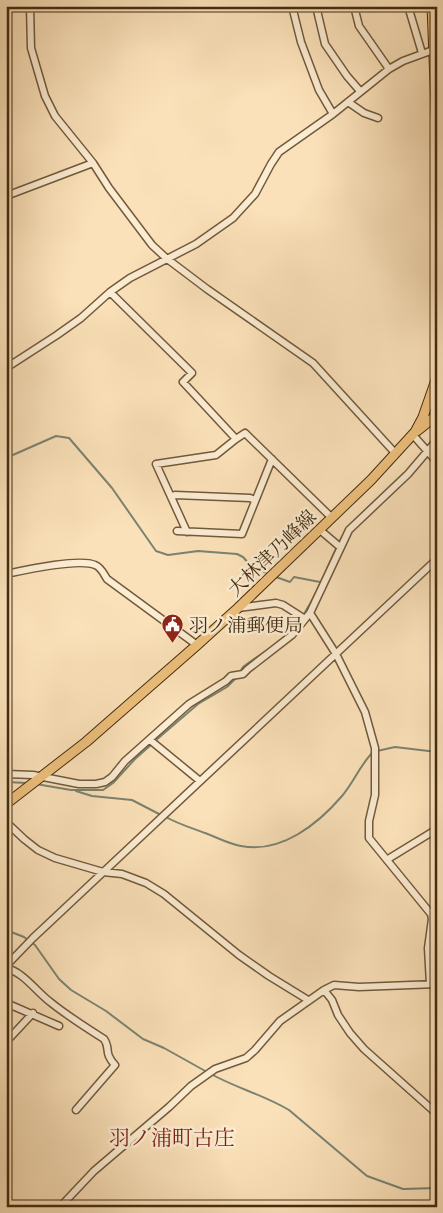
<svg xmlns="http://www.w3.org/2000/svg" width="443" height="1213" font-family="'EB Garamond','Noto Serif JP',serif">
<rect width="100%" height="100%" fill="#fbe1b9"/>
<filter id="stains"><feTurbulence type="fractalNoise" baseFrequency=".004" numOctaves="4"/><feColorMatrix values="0 0 0 0 .2 0 0 0 0 .09 0 0 0 0 .02 0 0 0 .5 -.17"/></filter>
<radialGradient id="worn" r=".72"><stop offset=".6" stop-color="#630" stop-opacity="0"/><stop offset="1" stop-color="#630" stop-opacity=".3"/></radialGradient>
<g fill="none" stroke-linecap="round" stroke-linejoin="round">
<path stroke="#7a8372" stroke-width="2" d="M 427,447 L 437,434
M 6,458 L 56,436 L 69,438 L 112,488 L 156,551 L 168,555 L 198,551 L 237,554 L 243,557 L 251,566 L 269,574
M 348,527 L 404,473
M 276,577 L 290,582 L 294,577 L 320,582
M 240,672 L 243,667 C 257,656 274,647 287,635 C 314,609 325,568 343,535
M 155,741 L 198,704 L 227,687 L 236,678
M 377,751 L 395,747 L 437,752
M 6,782 L 27,783
M 36,784 L 71,790
M 72,790 L 103,790 L 113,783 L 135,759 L 152,744
M 76,791 L 92,796 L 132,800 L 161,815
M 166,817 C 178,824 192,828 205,833 C 216,837 229,844 241,846 C 281,854 318,824 342,796 C 354,782 360,765 373,752
M 6,930 L 24,937 L 35,945 L 59,979 L 71,990 L 106,1011 L 143,1039 L 164,1048 L 207,1072
M 211,1074 C 236,1088 264,1095 289,1110 L 367,1176 L 403,1189 L 437,1188"/>
<defs>
<path id="minor" d="M 30,6 L 31,48 L 45,96 L 55,116 L 93,163 L 109,188 L 152,245 L 166,258 L 207,289 L 313,363 L 396,454
M 292,6 L 301,42 L 319,90 L 333,114
M 316,6 L 325,44 L 347,76 L 360,91
M 354,6 L 359,26 L 389,69
M 408,6 L 422,53
M 348,102 L 364,113 L 378,118
M 6,196 L 93,163
M 110,292 L 192,373 L 183,382 L 236,439 L 245,433 L 332,518
M 6,368 L 57,335 L 81,318 L 110,292 L 130,278 L 196,244 L 233,218 L 255,194 L 271,164 L 279,152 L 333,114 L 389,69 L 403,61 L 433,50
M 413,435 L 437,462
M 171,497 L 175,495 L 250,498 L 255,500
M 320,530 L 340,547
M 177,531 L 242,534 L 272,459
M 187,532 L 156,464 L 216,455 L 236,439
M 6,574 C 25,570 79,558 95,565 C 101,567 104,574 107,579 L 197,645
M 238,608 L 276,603 L 283,605 L 305,619
M 310,613 L 336,654 L 365,712 L 375,748 L 375,795 L 369,821 L 369,838 L 431,914 L 432,919 L 428,948 L 430,984
M 150,740 L 200,781
M 6,774 L 33,775 L 79,784 L 96,784 L 105,782 L 112,777 L 125,761 L 189,704 L 226,681 L 231,676 L 243,674 L 248,669 L 292,635 L 310,613 L 349,530 L 408,474 L 437,440
M 6,822 L 24,839 L 38,850 L 55,858 L 103,872 L 122,874 L 146,883 L 164,894 L 239,955 L 269,976 L 308,1000
M 388,859 L 437,829
M 6,966 L 33,938 L 437,559
M 6,968 C 23,972 36,991 49,1001 C 66,1015 85,1027 104,1039 C 111,1049 103,1052 115,1065 L 76,1110
M 324,990 L 332,1000 L 338,1015 L 350,1033 L 364,1049 L 437,1114
M 6,1003 L 59,1026
M 6,1042 L 33,1013
M 60,1207 L 94,1171 L 169,1107 L 191,1086 L 215,1069 L 246,1058 L 255,1050 L 280,1021 L 324,990 L 334,985 L 359,987 L 437,984"/>
<path id="major" d="M 432,6 L 437,134
M 417,431 L 437,415
M 6,804 L 86,742 L 197,645 L 238,608 L 371,480 L 415,432 L 423,417 L 437,377"/>
</defs>
<use href="#minor" stroke="#705a3c" stroke-width="9"/>
<use href="#major" stroke="#422d13" stroke-width="11"/>
<use href="#minor" stroke="#fcecd2" stroke-width="6"/>
<use href="#major" stroke="#eec07c" stroke-width="9"/>
</g>
<defs>
<symbol id="civic-pin" viewBox="-11 -11 22 30"><path d="M0 17L-7.5 6A9.5 9.5 0 1 1 7.5 6Z" fill="#8f2418" stroke="#fcecd2"/><path d="M-.6-6.5H3V-4.5H.6V-3L4-1V1h2V6H-6V1h2V-1L-.6-3ZM-1.2 2.5V6h2.4V2.5Z" fill="#fff"/></symbol>
</defs>
<g fill-rule="evenodd">
<use href="#civic-pin" x="160" y="612" width="25" height="34"/>
</g>
<g text-anchor="middle" dominant-baseline="central" stroke-width="5" stroke-linejoin="round" paint-order="stroke">
<g font-size="19" fill="#422d13" stroke="#fcecd2">
<text transform="translate(272 553) rotate(-44)">大林津乃峰線</text>
</g>
<g font-size="19" fill="#422d13" stroke="#fcecd2" text-anchor="start">
<text x="189" y="625">羽ノ浦郵便局</text>
</g>
<g font-size="21" fill="#7a1f14" stroke="#fcecd2">
<text x="172" y="1137">羽ノ浦町古庄</text>
</g>
</g>
<rect width="443" height="1213" fill="none" stroke="#fbe1b9" stroke-width="25"/>
<rect x="8" y="8" width="428" height="1198" fill="none" stroke="#422d13" stroke-width="2.5"/>
<rect x="12" y="12" width="418" height="1188" fill="none" stroke="#422d13"/>
<rect width="100%" height="100%" filter="url(#stains)"/>
<rect width="100%" height="100%" fill="url(#worn)"/>
</svg>
